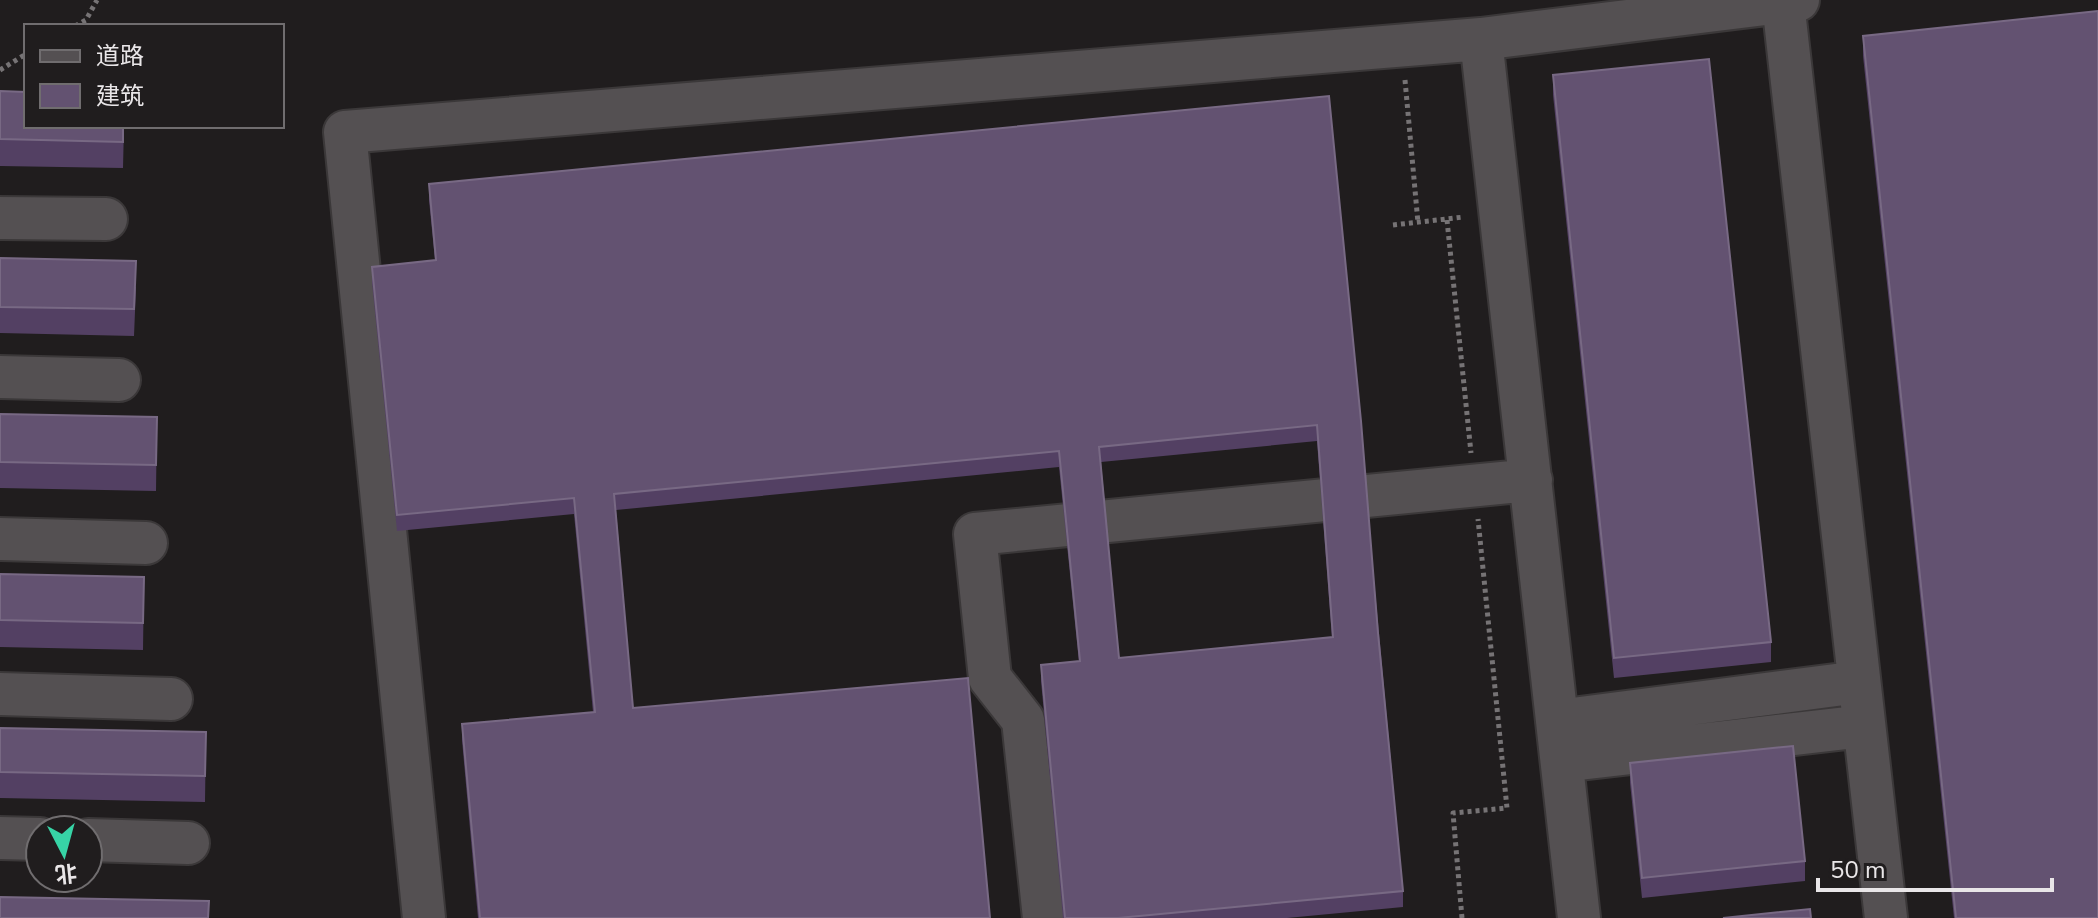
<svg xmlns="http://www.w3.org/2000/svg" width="2098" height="918" font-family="'Nunito Sans','Noto Sans SC',sans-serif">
<rect width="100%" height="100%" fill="#201d1e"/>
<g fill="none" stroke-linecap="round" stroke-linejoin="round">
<defs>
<path id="minor" d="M 1783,2 L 1886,918
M 0,218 L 106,219
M 0,377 L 119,380
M 0,539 L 146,543
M 0,694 L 171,699
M 1557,721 L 1859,682
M 1562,761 L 1864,726
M 0,838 L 40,839
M 88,840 L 188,843
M 424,918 L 345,132 L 1481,39
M 1044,918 L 1023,720 L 990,678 L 975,534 L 1531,480
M 1579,918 L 1481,39 L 1798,0"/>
</defs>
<use href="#minor" stroke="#3b3839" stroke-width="46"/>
<path stroke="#767375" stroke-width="5" stroke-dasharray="4 4" stroke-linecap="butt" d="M 75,26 L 86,20 L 97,0
M 0,70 L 26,54
M 1405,80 L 1418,223
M 1447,220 L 1471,453
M 1393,225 L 1464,217
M 1462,918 L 1453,813 L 1507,808 L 1478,519"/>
<use href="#minor" stroke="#545052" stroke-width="42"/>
</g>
<path fill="#534063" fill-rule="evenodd" d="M 1863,36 L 2098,918 L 1954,918 L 1863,56 Z
M 1553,75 L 1771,642 L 1771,662 L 1614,678 L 1553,95 Z
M 0,91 L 124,126 L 123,168 L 0,166 Z
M 1329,96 L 1403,891 L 1403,907 L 1287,918 L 1063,918 L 1041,681 L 1041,665 L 1079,662 L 1059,467 L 616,510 L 633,708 L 990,918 L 478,918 L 462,740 L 462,724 L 593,712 L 574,514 L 397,531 L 372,283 L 372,267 L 435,260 L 429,200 L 429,184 ZM 1317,441 L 1332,638 L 1119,658 L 1101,462 Z
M 0,258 L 136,287 L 134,336 L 0,333 Z
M 0,414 L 157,417 L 156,491 L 0,488 Z
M 0,574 L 144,577 L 143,650 L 0,647 Z
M 0,728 L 206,732 L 205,802 L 0,798 Z
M 1630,763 L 1805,861 L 1805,881 L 1642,898 L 1630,783 Z"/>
<path fill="#635271" stroke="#786984" stroke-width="2" fill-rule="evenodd" d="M 2098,11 L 2098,918 L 1956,918 L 1863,36 Z
M 1709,59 L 1771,642 L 1614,658 L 1553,75 Z
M 0,91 L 26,92 L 26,126 L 123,126 L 123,142 L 0,139 Z
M 1329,96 L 1361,421 L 1378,633 L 1403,891 L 1118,918 L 1065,918 L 1041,665 L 1080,661 L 1059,451 L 614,494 L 633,708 L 968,678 L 990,918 L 480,918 L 462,724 L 595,712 L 574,498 L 397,515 L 372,267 L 436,260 L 429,184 ZM 1317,425 L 1333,637 L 1119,658 L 1099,447 Z
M 0,258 L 136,261 L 134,309 L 0,307 Z
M 0,414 L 157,417 L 156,465 L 0,462 Z
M 0,574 L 144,577 L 143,623 L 0,620 Z
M 0,728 L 206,732 L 205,776 L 0,772 Z
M 1793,746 L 1805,861 L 1642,878 L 1630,763 Z
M 0,897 L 209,901 L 208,918 L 0,918 Z
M 1810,909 L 1811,918 L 1723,918 Z"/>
<rect x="24" y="24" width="260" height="104" fill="#201d1e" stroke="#706d6f" stroke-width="2"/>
<rect x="40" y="50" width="40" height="12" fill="#545052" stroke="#706d6f" stroke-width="2"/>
<text x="96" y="64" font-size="24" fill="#e9e6e8">道路</text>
<rect x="40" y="84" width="40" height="24" fill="#635271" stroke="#706d6f" stroke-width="2"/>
<text x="96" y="104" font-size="24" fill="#e9e6e8">建筑</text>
<g transform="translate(64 854) rotate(174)"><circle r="38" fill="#201d1e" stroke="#706d6f" stroke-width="2"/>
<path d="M0-6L14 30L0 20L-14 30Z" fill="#37d4a6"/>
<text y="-12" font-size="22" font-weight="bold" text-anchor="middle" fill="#e9e6e8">北</text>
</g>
<path d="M1818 878v12h234v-12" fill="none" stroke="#e9e6e8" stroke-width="4"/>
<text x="1830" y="878" font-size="24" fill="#e9e6e8" stroke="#201d1e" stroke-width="6" paint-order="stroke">50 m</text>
</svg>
